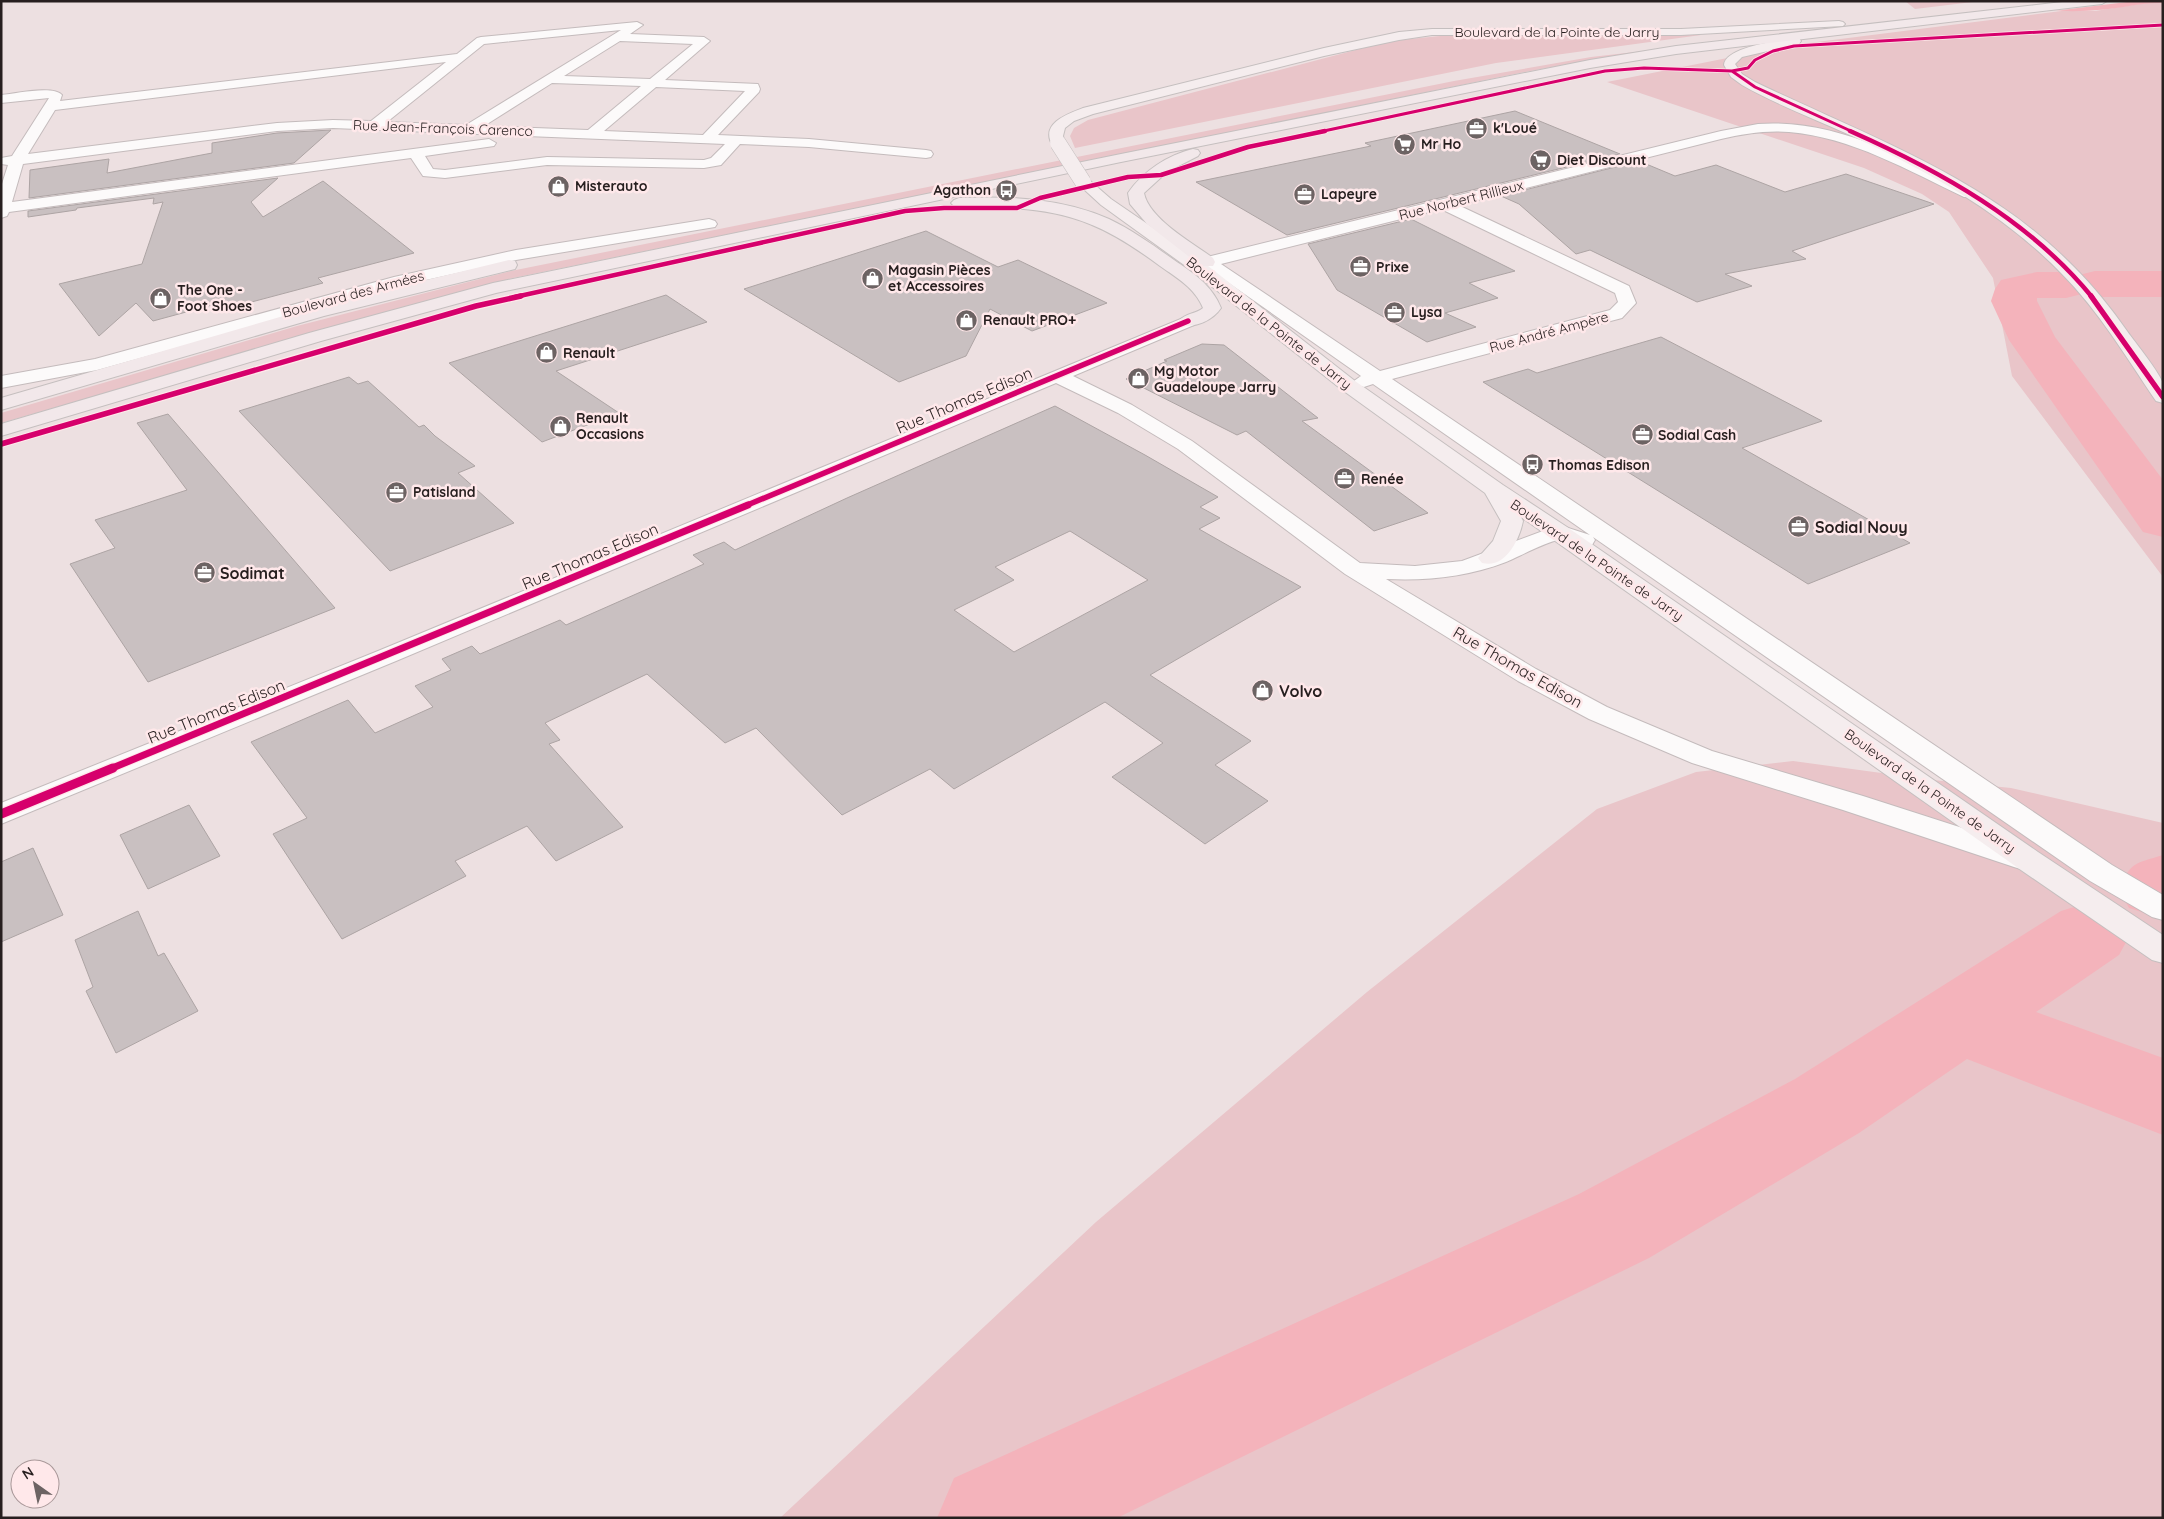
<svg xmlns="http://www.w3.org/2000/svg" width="2164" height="1519" font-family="Quicksand,sans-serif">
<rect width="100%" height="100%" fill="#ede0e1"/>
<path fill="#e9c5c9" d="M 1905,1 L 1981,1 L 1915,9 Z
M 2153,2 L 2163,3 L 2163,577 L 2012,376 L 1993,278 L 1949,212 L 1922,194 L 1864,168 L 1607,82 L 1793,45 L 2069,10 L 2095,11 Z
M 1450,35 L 1701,35 L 1496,63 L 1075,148 L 1070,136 L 1074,128 L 1088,120 L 1390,41 Z
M 1670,48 L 1579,62 L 1520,73 L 513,278 L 419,303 L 1,423 L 1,413 L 297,326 L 511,271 L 1454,81 L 1591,57 Z
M 1793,761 L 1933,780 L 2011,788 L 2163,823 L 2163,1518 L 780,1518 L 1096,1222 L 1367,992 L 1597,809 L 1696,772 Z"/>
<path fill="#f4b3bb" d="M 2000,1 L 2163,1 L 2163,3 C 2141,2 2119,9 2097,10 C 2065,13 2030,10 2000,1 Z"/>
<path fill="#ede0e1" d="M 1997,1 L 2135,1 L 2046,12 L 2025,11 L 1999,4 Z"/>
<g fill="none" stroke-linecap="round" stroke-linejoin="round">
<path fill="#f4b3bb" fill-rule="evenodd" d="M 2095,271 L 2163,271 L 2163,297 L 2095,297 L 2082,294 L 2066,298 L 2037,298 L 2037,301 L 2055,337 L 2163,480 L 2163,537 L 2143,532 L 2009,340 L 1991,301 L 1995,289 L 2001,280 L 2037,272 L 2066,272 L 2079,275 Z
M 2163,855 L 2163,915 L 2157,917 L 2129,908 L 2118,888 C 2133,861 2134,864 2163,855 Z
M 2090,902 L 2119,911 L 2131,933 L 2119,955 L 2036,1012 L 2163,1058 L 2163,1135 L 1967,1059 L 1859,1133 L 1649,1258 L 1117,1518 L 937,1518 L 954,1478 L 1579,1194 L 1795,1079 L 2061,911 Z"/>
</g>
<path fill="#c9c0c1" stroke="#ada4a4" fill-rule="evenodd" d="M 1515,111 L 1620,154 L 1287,235 L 1196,182 L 1371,146 L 1365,143 Z
M 331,130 L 294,163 L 29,198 L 30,170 L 109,159 L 107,173 L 212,153 L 212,143 L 277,133 Z
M 1639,161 L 1675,176 L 1716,165 L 1785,192 L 1846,174 L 1934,204 L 1792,251 L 1806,259 L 1725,274 L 1752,286 L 1697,302 L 1590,250 L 1576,254 L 1519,204 L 1501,196 Z
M 278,178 L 251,202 L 263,217 L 323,181 L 414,253 L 318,278 L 323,283 L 229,308 L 223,302 L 153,321 L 136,303 L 99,336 L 59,284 L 142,264 L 163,202 L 153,204 L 154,198 L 77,208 L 76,210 L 28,217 L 28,211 Z
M 1411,219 L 1515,271 L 1469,283 L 1498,298 L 1445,313 L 1476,327 L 1427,342 L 1337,290 L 1308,244 Z
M 926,231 L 998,267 L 1018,260 L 1107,303 L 1032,331 L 990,309 L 966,356 L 899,382 L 744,289 Z
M 666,295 L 707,322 L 556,371 L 619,413 L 542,442 L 449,363 Z
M 1661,337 L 1822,421 L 1742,448 L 1910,543 L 1808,584 L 1483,382 L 1528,369 L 1537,373 Z
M 1202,344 L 1224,345 L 1318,418 L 1302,421 L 1428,513 L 1374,531 L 1246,431 L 1237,435 L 1126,379 L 1167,361 L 1164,360 Z
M 349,377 L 358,384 L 368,381 L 419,427 L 424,425 L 435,436 L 475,466 L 458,473 L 514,523 L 390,571 L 239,411 Z
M 1055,406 L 1145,455 L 1218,497 L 1200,507 L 1220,518 L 1199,529 L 1301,587 L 1150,675 L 1251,741 L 1215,765 L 1268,801 L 1205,844 L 1112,777 L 1163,743 L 1105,702 L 954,789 L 930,769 L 842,815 L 756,728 L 725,743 L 647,674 L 545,723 L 560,740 L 549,744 L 623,827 L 556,861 L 527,826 L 455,861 L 466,876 L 342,939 L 273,834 L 307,818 L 251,742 L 348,700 L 375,733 L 433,707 L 415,686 L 451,670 L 442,659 L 472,646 L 480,654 L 560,620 L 566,625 L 704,564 L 693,555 L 724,542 L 735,550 L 847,498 ZM 1070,531 L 1148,580 L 1014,652 L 954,610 L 1014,580 L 995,567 Z
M 168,414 L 335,608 L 148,682 L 70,564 L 115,548 L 95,520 L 187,490 L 137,423 Z
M 189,805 L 220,856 L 148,889 L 120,835 Z
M 33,848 L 63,915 L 1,942 L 1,862 Z
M 138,911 L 158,956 L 164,953 L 198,1011 L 116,1053 L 86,991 L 93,987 L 75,940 Z"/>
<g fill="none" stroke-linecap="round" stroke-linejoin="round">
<defs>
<path id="minor" d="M 637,22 L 643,25 L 630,34 L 704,37 L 710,41 L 665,80 L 758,84 L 760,89 L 759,92 L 718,135 L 809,139 L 926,150 L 931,151 L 933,154 L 931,157 L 926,158 L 809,147 L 740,144 L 721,165 L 704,168 L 547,165 L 445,178 L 423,176 L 411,158 L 9,212 L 7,216 L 1,218 L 1,187 L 8,165 L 1,164 L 1,158 L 12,156 L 49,98 L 1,103 L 1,95 C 15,94 53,85 62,95 L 60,101 L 457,54 L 477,38 L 481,37 ZM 621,30 L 466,125 L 387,122 L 484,44 ZM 620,41 L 693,44 L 650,79 L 564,76 ZM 446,62 L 371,121 L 333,120 L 277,123 L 28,154 L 55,110 ZM 552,83 L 641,86 L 588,130 L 484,126 ZM 656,87 L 745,91 L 703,135 L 604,131 ZM 333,128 L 725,144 L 711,158 L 704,160 L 547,157 L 445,170 L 433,169 L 425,156 L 494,146 L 496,143 L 489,139 L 12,202 L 23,164 L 277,131 Z
M 1758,124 C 1835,118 1907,159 1974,191 L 1977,194 L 1974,197 L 1964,197 C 1909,171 1851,137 1789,132 C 1766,130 1743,134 1721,139 L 1458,205 L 1629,286 L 1636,303 L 1622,318 L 1392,379 L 2112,865 L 2163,895 L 2163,920 L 2152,917 L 2090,881 L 1593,537 L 1595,540 L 1592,545 C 1578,548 1570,539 1559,540 C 1548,541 1518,557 1506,562 C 1467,577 1427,581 1386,579 L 1536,669 L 1607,707 L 1712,751 L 1863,796 L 2034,851 L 2039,859 L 2034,867 L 2024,870 L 2014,867 L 1843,810 L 1692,763 L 1589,719 L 1518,681 L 1345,574 L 1178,449 L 1118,413 L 1056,383 L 396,661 L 1,824 L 1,803 L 378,651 L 1188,316 L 1194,317 L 1197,321 L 1194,325 L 1073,376 L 1132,405 L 1192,441 L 1360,563 L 1415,566 L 1462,561 L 1559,525 L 1590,535 L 1373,384 L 1364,387 L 1357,385 L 1354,381 L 1361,376 L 1199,262 L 1201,258 L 1207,257 L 1721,131 ZM 1441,209 L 1615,293 L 1618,302 L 1610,310 L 1380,371 L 1221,264 Z
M 709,219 L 715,221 L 717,224 L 715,227 L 516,260 L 403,285 L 97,370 L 1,388 L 1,376 L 95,359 L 394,277 L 516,250 Z"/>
<path id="primary" d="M 1839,21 L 1843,22 L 1845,24 L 1843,26 L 1681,35 L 1432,35 L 1399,40 L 1324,56 L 1093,114 L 1074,121 L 1065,128 L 1063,136 L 1065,143 L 1063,146 L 1053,146 C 1039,124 1067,114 1083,108 L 1324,48 L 1399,32 L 1432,29 L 1681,29 Z
M 1795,37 L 1799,38 L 1801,41 L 1799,44 L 1742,57 L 1735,64 L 1742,74 L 1755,82 C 1865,135 1986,177 2074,267 C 2093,286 2111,308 2127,331 C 2134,341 2161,374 2163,384 C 2164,390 2163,397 2163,403 L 2156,401 C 2126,357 2099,311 2061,273 C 2003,213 1927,171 1852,136 C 1815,119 1777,105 1742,85 L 1731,77 L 1724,65 C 1725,47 1779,41 1795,37 Z
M 1083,178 L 1088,179 L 1111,199 L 1203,262 L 1355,381 L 1503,485 L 1567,527 L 2038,852 L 2163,935 L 2163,963 L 2152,960 L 2018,868 L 1521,517 L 1523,521 C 1519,541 1505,569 1482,563 L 1478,558 L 1493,541 L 1501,521 L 1485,493 L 1341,389 L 1191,270 L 1101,205 L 1076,182 L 1078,179 Z"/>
<path id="trunk" d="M 2071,1 L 2107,1 L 2102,4 L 1676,54 L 1590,68 L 1121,162 L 496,293 L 321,341 L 1,436 L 1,424 L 309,333 L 493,283 L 1121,154 L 1590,60 L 1676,46 Z
M 1193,149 L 1198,150 L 1200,153 L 1198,156 L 1167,172 L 1144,193 C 1149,219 1193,243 1213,258 L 1215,262 L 1213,266 L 1201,266 L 1147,224 L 1130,204 L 1128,193 C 1143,171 1168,155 1193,149 Z
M 959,198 C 1009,196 1063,198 1109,219 C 1132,230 1153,245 1174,260 C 1193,273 1212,285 1221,308 C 1213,320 1196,328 1182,325 L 1179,321 C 1185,313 1196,314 1203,308 C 1195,288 1177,278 1160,266 C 1109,228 1075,212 1011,208 C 992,206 971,211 954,206 L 951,203 L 954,200 Z
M 509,260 L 515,261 L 517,265 L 515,269 L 324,316 L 1,410 L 1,398 L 311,308 Z"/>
</defs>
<use href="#minor" stroke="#c4bbbc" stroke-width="2"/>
<use href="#primary" stroke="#c5bfbf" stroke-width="2"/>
<use href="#trunk" stroke="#c5bfbf" stroke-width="2"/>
<use href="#minor" fill="#fcfafa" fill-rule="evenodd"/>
<use href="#primary" fill="#f5edee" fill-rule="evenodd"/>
<use href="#trunk" fill="#f2e8ea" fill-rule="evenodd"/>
<defs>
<path id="primary-bridge" d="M 1058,143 L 1083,182"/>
</defs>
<use href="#primary-bridge" stroke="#c5bfbf" stroke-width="17" stroke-linecap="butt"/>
<use href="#primary-bridge" stroke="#f5edee" stroke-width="16"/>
<defs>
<path id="cycleway-far4" d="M 1732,71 L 1755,87 L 1853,132
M 1319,132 L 1605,71 L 1644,68 L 1732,71 L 1748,68 L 1755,60 L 1773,51 L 1794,46 L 2163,25"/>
<path id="cycleway-far3" d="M 1850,131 C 1940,171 2029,220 2092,297
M 515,297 L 905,211 L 944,208 L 1017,208 L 1040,198 L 1128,177 L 1161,175 L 1248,147 L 1325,131"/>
<path id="cycleway-far2" d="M 2091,296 L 2163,397
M 1,444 L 476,306 L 521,296
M 745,506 L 1188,321"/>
<path id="cycleway-far1" d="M 110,769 L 748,505"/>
<path id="cycleway" d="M 1,814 L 113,768"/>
</defs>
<use href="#cycleway-far4" stroke="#ffe8ea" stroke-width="4.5"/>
<use href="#cycleway-far3" stroke="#ffe8ea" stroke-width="6"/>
<use href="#cycleway-far2" stroke="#ffe8ea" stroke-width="8"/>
<use href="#cycleway-far1" stroke="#ffe8ea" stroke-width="9"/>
<use href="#cycleway" stroke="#ffe8ea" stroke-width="12"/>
<use href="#cycleway-far4" stroke="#d6006c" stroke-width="3"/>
<use href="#cycleway-far3" stroke="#d6006c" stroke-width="4.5"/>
<use href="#cycleway-far2" stroke="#d6006c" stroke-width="5.5"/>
<use href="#cycleway-far1" stroke="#d6006c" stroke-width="7"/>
<use href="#cycleway" stroke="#d6006c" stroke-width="9"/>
</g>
<defs>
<symbol id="office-disc" viewBox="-11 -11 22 22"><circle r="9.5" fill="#6c6363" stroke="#ffe8ea"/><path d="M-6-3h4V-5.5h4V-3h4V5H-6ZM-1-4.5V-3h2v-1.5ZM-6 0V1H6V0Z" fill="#fff"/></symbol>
<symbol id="supermarket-disc" viewBox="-11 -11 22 22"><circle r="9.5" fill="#6c6363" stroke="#ffe8ea"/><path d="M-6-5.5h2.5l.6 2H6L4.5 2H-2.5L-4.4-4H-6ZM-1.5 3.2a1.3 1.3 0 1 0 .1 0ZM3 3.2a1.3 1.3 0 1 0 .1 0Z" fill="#fff"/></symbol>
<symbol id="shop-disc" viewBox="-11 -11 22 22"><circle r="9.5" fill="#6c6363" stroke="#ffe8ea"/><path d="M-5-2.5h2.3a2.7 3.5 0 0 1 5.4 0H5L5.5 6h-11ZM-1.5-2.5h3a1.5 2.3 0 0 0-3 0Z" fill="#fff"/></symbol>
<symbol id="bus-disc" viewBox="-11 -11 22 22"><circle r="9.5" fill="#6c6363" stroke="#ffe8ea"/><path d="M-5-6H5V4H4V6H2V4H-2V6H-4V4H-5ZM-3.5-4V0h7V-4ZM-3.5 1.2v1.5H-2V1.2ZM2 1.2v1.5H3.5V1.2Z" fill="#fff"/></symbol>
</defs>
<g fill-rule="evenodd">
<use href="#office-disc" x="1464" y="116" width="25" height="25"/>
<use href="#supermarket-disc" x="1392" y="132" width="25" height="25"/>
<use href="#supermarket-disc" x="1528" y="148" width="25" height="25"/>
<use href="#shop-disc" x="546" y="174" width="25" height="25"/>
<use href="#bus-disc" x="994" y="178" width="25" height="25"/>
<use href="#office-disc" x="1292" y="182" width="25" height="25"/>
<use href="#office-disc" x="1348" y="254" width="25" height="25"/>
<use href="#shop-disc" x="860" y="266" width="25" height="25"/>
<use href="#shop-disc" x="148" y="286" width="25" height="25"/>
<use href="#office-disc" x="1382" y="300" width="25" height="25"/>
<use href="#shop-disc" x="954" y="308" width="25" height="25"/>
<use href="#shop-disc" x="534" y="340" width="25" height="25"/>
<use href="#shop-disc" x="1126" y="366" width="25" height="25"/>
<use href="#shop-disc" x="548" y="414" width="25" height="25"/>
<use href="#office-disc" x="1630" y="422" width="25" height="25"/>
<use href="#bus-disc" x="1520" y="452" width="25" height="25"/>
<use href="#office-disc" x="1332" y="466" width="25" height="25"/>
<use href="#office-disc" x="384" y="480" width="25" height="25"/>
<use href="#office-disc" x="1786" y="514" width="25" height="25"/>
<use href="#office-disc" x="192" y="560" width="25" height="25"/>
<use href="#shop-disc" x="1250" y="678" width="25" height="25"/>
</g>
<g text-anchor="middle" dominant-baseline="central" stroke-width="5" stroke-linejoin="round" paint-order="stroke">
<g font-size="14" fill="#271f1f" stroke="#ffe8ea">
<text x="1557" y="32">Boulevard de la Pointe de Jarry</text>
<text transform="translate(443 128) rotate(2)">Rue Jean-François Carenco</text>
<text transform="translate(1461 200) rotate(-14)">Rue Norbert Rillieux</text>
<text transform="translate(353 294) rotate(-15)">Boulevard des Armées</text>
<text transform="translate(1269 323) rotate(38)">Boulevard de la Pointe de Jarry</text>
<text transform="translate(1549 332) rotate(-15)">Rue André Ampère</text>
<text transform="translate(1597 560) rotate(34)">Boulevard de la Pointe de Jarry</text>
<text transform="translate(1930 791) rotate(35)">Boulevard de la Pointe de Jarry</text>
</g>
<g font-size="14" font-weight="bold" fill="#271f1f" stroke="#ffe8ea" text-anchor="start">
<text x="1493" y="128">k'Loué</text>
<text x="1421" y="144">Mr Ho</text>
<text x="1557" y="160">Diet Discount</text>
<text x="575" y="186">Misterauto</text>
<text x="991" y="190" text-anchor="end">Agathon</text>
<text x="1321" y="194">Lapeyre</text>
<text x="1376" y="267">Prixe</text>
<text x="888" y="270">Magasin Pièces<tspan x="888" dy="16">et Accessoires</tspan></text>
<text x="177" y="290">The One -<tspan x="177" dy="16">Foot Shoes</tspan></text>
<text x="1411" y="312">Lysa</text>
<text x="983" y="320">Renault PRO+</text>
<text x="563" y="353">Renault</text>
<text x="1154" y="371">Mg Motor<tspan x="1154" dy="16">Guadeloupe Jarry</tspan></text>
<text x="576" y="418">Renault<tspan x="576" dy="16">Occasions</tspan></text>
<text x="1658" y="435">Sodial Cash</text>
<text x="1548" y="465">Thomas Edison</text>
<text x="1361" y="479">Renée</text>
<text x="413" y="492">Patisland</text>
</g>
<g font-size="16" fill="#271f1f" stroke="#ffe8ea">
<text transform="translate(964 400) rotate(-23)">Rue Thomas Edison</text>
<text transform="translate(590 556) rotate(-23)">Rue Thomas Edison</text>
<text transform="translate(1518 667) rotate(30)">Rue Thomas Edison</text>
<text transform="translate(216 711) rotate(-22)">Rue Thomas Edison</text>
</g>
<g font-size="16" font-weight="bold" fill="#271f1f" stroke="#ffe8ea" text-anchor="start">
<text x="1815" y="527">Sodial Nouy</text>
<text x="220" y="573">Sodimat</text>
<text x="1279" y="691">Volvo</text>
</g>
</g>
<rect width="2164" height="1519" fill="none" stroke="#271f1f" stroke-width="5"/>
<g transform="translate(35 1484) rotate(327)"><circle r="24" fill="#ffe8ea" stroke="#a99899"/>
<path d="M0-4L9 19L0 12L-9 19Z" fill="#6c6363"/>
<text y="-8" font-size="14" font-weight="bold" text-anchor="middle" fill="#271f1f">N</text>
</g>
</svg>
